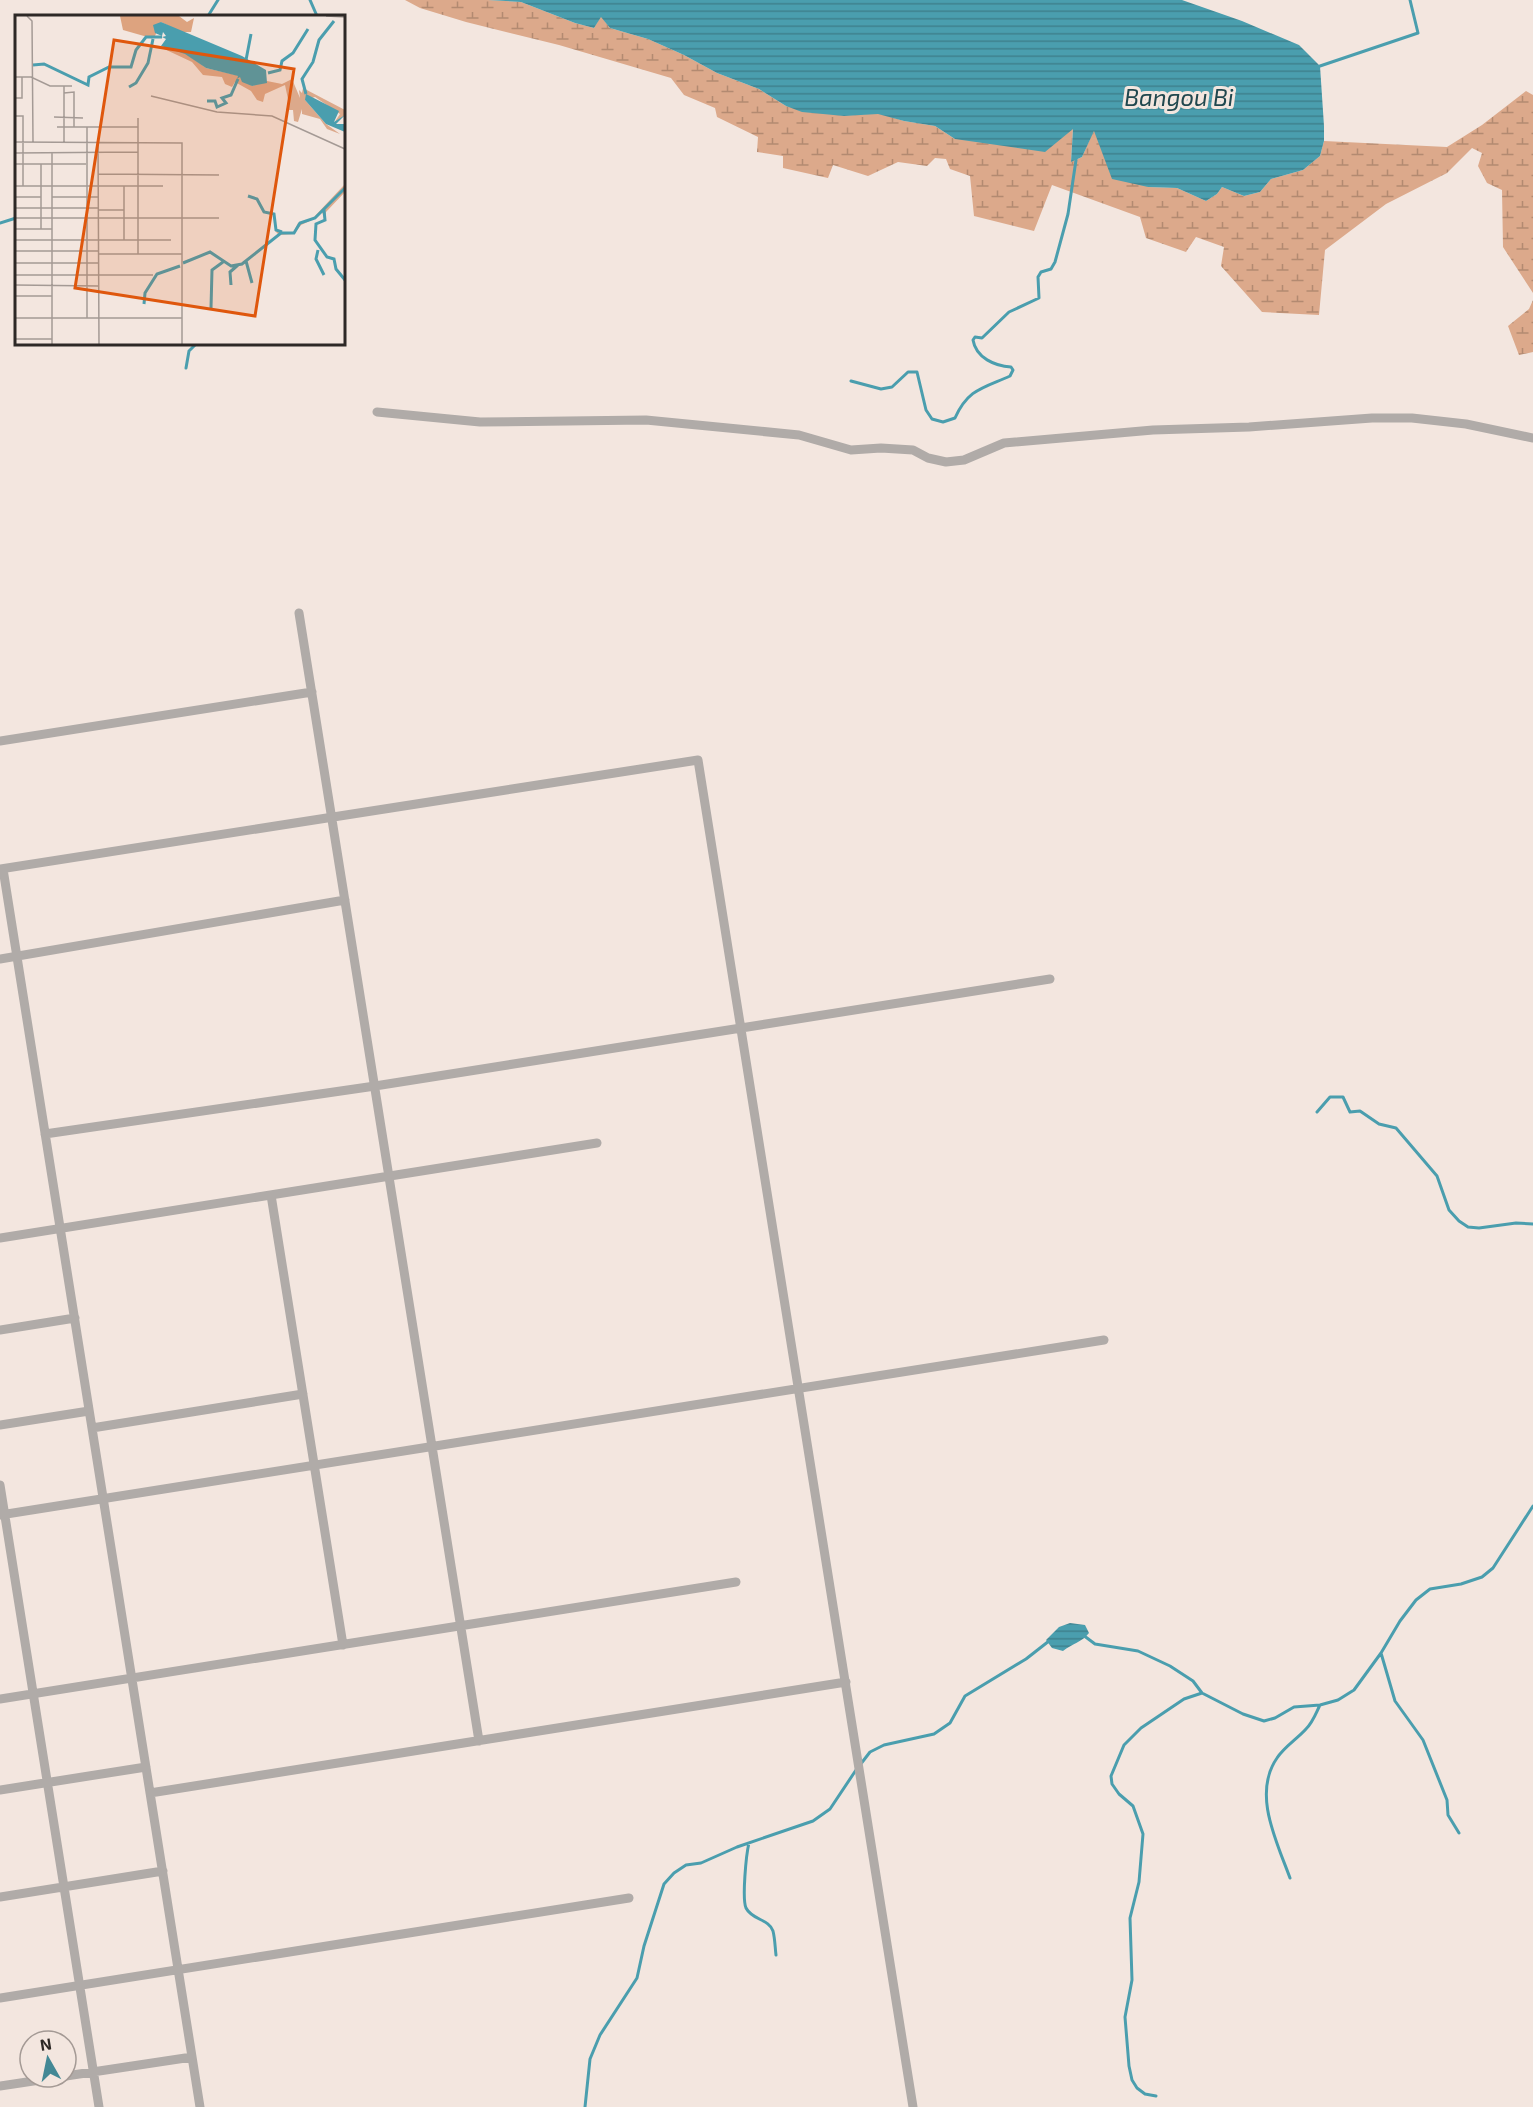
<svg xmlns="http://www.w3.org/2000/svg" width="1533" height="2107" font-family="'Exo 2',sans-serif">
<defs>
<pattern id="wetland-marsh" width="20" height="14" patternUnits="userSpaceOnUse" patternTransform="scale(1.5)"><rect width="20" height="14" fill="#dca98b"/><path d="M1 5h8M5 5V1M11 12h8M15 12V8" fill="none" stroke="#b38a71"/></pattern>
<pattern id="water-rules" width="6" height="5" patternUnits="userSpaceOnUse" patternTransform="scale(1.5)"><rect width="6" height="5" fill="#4a9eae"/><path d="M0 2.5h6" fill="none" stroke="#3e818d"/></pattern>
</defs>
<rect width="100%" height="100%" fill="#f3e6df"/>
<path fill="url(#wetland-marsh)" d="M 405,0 L 488,0 L 521,2 L 575,23 L 594,28 L 601,16 L 610,28 L 648,39 L 684,55 L 717,73 L 759,89 L 786,106 L 844,116 L 878,113 L 904,121 L 935,126 L 955,139 L 1073,128 L 1071,162 L 1082,157 L 1094,130 L 1148,187 L 1177,188 L 1206,201 L 1217,194 L 1222,187 L 1244,196 L 1260,192 L 1271,179 L 1303,170 L 1320,156 L 1324,141 L 1447,147 L 1482,125 L 1526,91 L 1533,95 L 1533,293 L 1503,247 L 1502,190 L 1487,183 L 1478,166 L 1482,153 L 1472,148 L 1447,173 L 1386,204 L 1325,250 L 1319,315 L 1262,312 L 1221,266 L 1224,247 L 1196,237 L 1186,252 L 1146,238 L 1140,217 L 1052,185 L 1034,231 L 974,216 L 970,176 L 950,169 L 946,159 L 935,158 L 927,166 L 898,162 L 868,176 L 833,165 L 828,178 L 783,168 L 783,156 L 757,152 L 758,137 L 717,117 L 715,108 L 684,95 L 671,78 L 559,45 L 466,22 L 420,8 Z
M 1533,300 L 1533,352 L 1519,355 L 1508,326 L 1529,309 Z"/>
<path fill="url(#water-rules)" d="M 488,0 L 1182,0 L 1242,21 L 1299,45 L 1320,66 L 1324,126 L 1324,141 L 1320,156 L 1303,170 L 1271,179 L 1260,192 L 1244,196 L 1222,187 L 1217,194 L 1206,201 L 1177,188 L 1148,187 L 1112,179 L 1094,131 L 1082,157 L 1071,162 L 1073,129 L 1045,152 L 955,139 L 935,126 L 904,121 L 878,114 L 844,116 L 802,112 L 786,106 L 759,89 L 717,73 L 684,55 L 648,39 L 610,28 L 601,17 L 594,28 L 575,23 L 521,2 Z
M 1070,1623 L 1085,1625 L 1089,1633 C 1082,1642 1072,1644 1063,1651 L 1052,1648 L 1046,1640 L 1059,1627 Z"/>
<g fill="none" stroke-linecap="round" stroke-linejoin="round">
<path stroke="#4a9eae" stroke-width="3" d="M 310,0 L 317,16
M 208,16 L 218,0
M 1320,66 L 1418,33 L 1410,0
M 0,223 L 16,218
M 186,368 L 189,351 L 196,344
M 851,381 L 881,389 L 892,387 L 908,372 L 917,372 L 926,410 L 932,419 L 943,422 L 955,418 C 968,389 983,388 1010,376 L 1013,370 L 1011,367 C 995,366 976,358 973,340 L 975,337 L 982,338 L 1009,312 L 1039,298 L 1038,277 L 1041,272 L 1051,269 L 1055,262 L 1068,214 L 1076,160
M 1317,1112 L 1330,1097 L 1343,1097 L 1350,1112 L 1360,1111 L 1379,1124 L 1396,1128 L 1437,1176 L 1449,1210 L 1459,1221 L 1468,1227 L 1479,1228 L 1516,1223 L 1533,1224
M 1083,1635 L 1095,1644 L 1138,1651 L 1170,1666 L 1193,1681 L 1202,1693 L 1243,1714 L 1264,1721 L 1275,1718 L 1294,1707 L 1320,1705 L 1338,1700 L 1354,1690 L 1381,1653 L 1400,1621 L 1416,1600 L 1430,1589 L 1461,1584 L 1482,1577 L 1493,1568 L 1533,1506
M 1381,1653 L 1395,1701 L 1423,1740 L 1447,1800 L 1448,1815 L 1459,1833
M 860,1765 L 870,1752 L 884,1745 L 934,1734 L 950,1723 L 965,1696 L 1026,1659 L 1049,1641
M 749,1843 C 746,1855 742,1899 746,1908 C 752,1920 769,1919 773,1931 C 775,1939 775,1947 776,1955
M 1290,1878 C 1277,1842 1252,1794 1277,1758 C 1284,1747 1297,1739 1306,1729 C 1313,1722 1316,1713 1320,1705
M 1156,2096 L 1145,2094 L 1137,2088 L 1132,2080 L 1129,2066 L 1125,2017 L 1132,1980 L 1130,1918 L 1139,1882 L 1143,1834 L 1133,1806 L 1119,1794 L 1112,1784 L 1111,1776 L 1124,1745 L 1141,1728 L 1184,1699 L 1202,1693
M 585,2107 L 590,2059 L 600,2035 L 637,1978 L 644,1946 L 664,1884 L 674,1873 L 686,1865 L 701,1863 L 737,1847 L 813,1821 L 830,1809 L 856,1770"/>
<path stroke="#b0aba8" stroke-width="9" d="M 377,412 L 480,422 L 646,420 L 799,435 L 851,450 L 881,448 L 913,450 L 928,458 L 946,462 L 964,460 L 1004,443 L 1153,430 L 1249,427 L 1372,418 L 1412,418 L 1466,424 L 1533,438
M 299,613 L 479,1741
M 0,741 L 312,692
M 0,869 L 698,760 L 913,2107
M 3,869 L 200,2107
M 0,959 L 345,900
M 45,1134 L 375,1086 L 1050,979
M 271,1195 L 343,1645
M 0,1238 L 597,1143
M 0,1330 L 75,1318
M 0,1425 L 89,1411
M 92,1428 L 303,1394
M 0,1485 L 99,2107
M 0,1515 L 1104,1340
M 0,1699 L 736,1582
M 0,1790 L 146,1767
M 150,1793 L 846,1682
M 0,1897 L 163,1871
M 0,1998 L 629,1898
M 66,2076 L 192,2057
M 0,2086 L 60,2077"/>
</g>
<g text-anchor="middle" dominant-baseline="central" stroke-width="6" stroke-linejoin="round" paint-order="stroke">
<g font-size="24" font-style="italic" fill="#20474e" stroke="#f3e6df">
<text x="1179" y="96">Bangou Bi</text>
</g>
</g>
<g transform="translate(15 15)">
<rect width="330" height="330" fill="#f3e6df"/>
<path d="M 105,1 L 164,1 L 172,7 L 179,3 L 176,17 L 166,17 L 146,7 L 140,21 L 129,21 L 108,15 Z" fill="#dda37f"/>
<path d="M 145,32 L 170,38 L 191,53 L 225,61 L 237,71 L 252,66 L 267,69 L 277,64 L 285,83 L 284,75 L 287,78 L 288,73 L 330,95 L 330,100 L 319,108 L 325,99 L 300,82 L 290,85 L 311,109 L 325,119 L 312,114 L 305,104 L 287,99 L 287,94 L 283,107 L 279,106 L 278,95 L 271,95 L 274,89 L 270,70 L 250,79 L 248,87 L 242,85 L 236,76 L 220,67 L 217,72 L 210,69 L 207,62 L 188,60 L 177,47 ZM 330,169 L 330,177 L 311,197 L 310,206 L 307,197 L 299,204 L 286,210 L 279,219 L 264,220 L 260,216 L 278,218 L 283,208 L 298,203 Z" fill="#dca98b"/>
<path d="M 146,7 L 227,41 L 251,55 L 252,68 L 237,71 L 227,67 L 225,62 L 222,64 L 223,61 L 191,53 L 170,39 L 146,31 L 151,24 L 147,22 L 151,21 L 148,17 L 147,21 L 140,18 L 138,10 ZM 291,79 L 324,96 L 319,107 L 330,100 L 321,109 L 330,109 L 330,117 L 311,109 L 290,85 Z" fill="#4a9eae"/>
<path fill="none" stroke="#4a9eae" stroke-width="3" d="M 231,45 L 236,19M 18,50 L 29,49 L 73,70 L 74,62 L 94,52 L 116,52 L 121,35 L 131,22 L 147,22M 253,58 L 265,55 L 267,46 L 278,38 L 293,14M 114,72 L 121,68 L 133,48 L 138,24M 291,79 L 287,64 L 298,47 L 304,25 L 319,6M 192,86 L 200,86 L 202,92 L 211,88 L 207,83 L 216,80 L 223,64M 233,181 L 242,184 L 249,197 L 259,199 L 261,215 L 267,217M 309,195 L 310,205 L 301,209 L 300,225 L 312,242 L 319,244 L 321,254 L 330,265M 303,235 L 301,244 L 309,260M 231,246 L 237,268M 168,248 L 195,237 L 216,251 L 227,249 L 266,218 L 279,218 L 285,208 L 300,203 L 330,173M 216,270 L 215,257 L 223,250M 129,289 L 130,278 L 142,259 L 165,251M 196,293 L 197,255 L 208,247"/>
<path fill="none" stroke="#a49a95" stroke-width="1.5" d="M 12,1 L 17,6 L 18,127M 311,1 L 330,2M 0,62 L 16,62 L 35,71 L 57,71M 49,78 L 59,77 L 59,112M 136,81 L 202,97 L 257,101 L 330,134M 0,83 L 7,83 L 7,62M 0,101 L 8,101 L 8,171M 39,102 L 68,103M 123,103 L 123,239M 42,112 L 123,112M 72,112 L 72,303M 0,127 L 167,128 L 167,329M 49,127 L 49,71M 83,127 L 84,329M 0,138 L 123,137M 37,138 L 37,329M 0,149 L 71,149M 26,149 L 26,214M 83,159 L 204,160M 0,171 L 148,171M 109,171 L 109,225M 26,182 L 0,182 L 0,214 L 37,214M 37,182 L 84,182M 0,193 L 83,193M 84,195 L 109,195M 0,203 L 204,203M 0,225 L 156,225M 0,236 L 84,236M 84,239 L 167,239M 0,248 L 84,248M 0,260 L 138,260M 0,270 L 83,271M 0,281 L 37,281M 0,303 L 167,303M 0,324 L 37,324"/>
<path fill="#df570d" fill-opacity="0.15" stroke="#df570d" stroke-width="3" d="M 99,25 L 279,54 L 240,301 L 60,273 Z"/>
<rect width="330" height="330" fill="none" stroke="#2d2826" stroke-width="3"/>
</g>
<g transform="translate(48 2059) rotate(351)"><circle r="28" fill="#f3e6df" stroke="#a49a95" stroke-width="1.5"/>
<path d="M0-4.5L10 22L0 15L-10 22Z" fill="#438895"/>
<text y="-9" font-size="16" font-weight="bold" text-anchor="middle" fill="#2d2826">N</text>
</g>
</svg>
